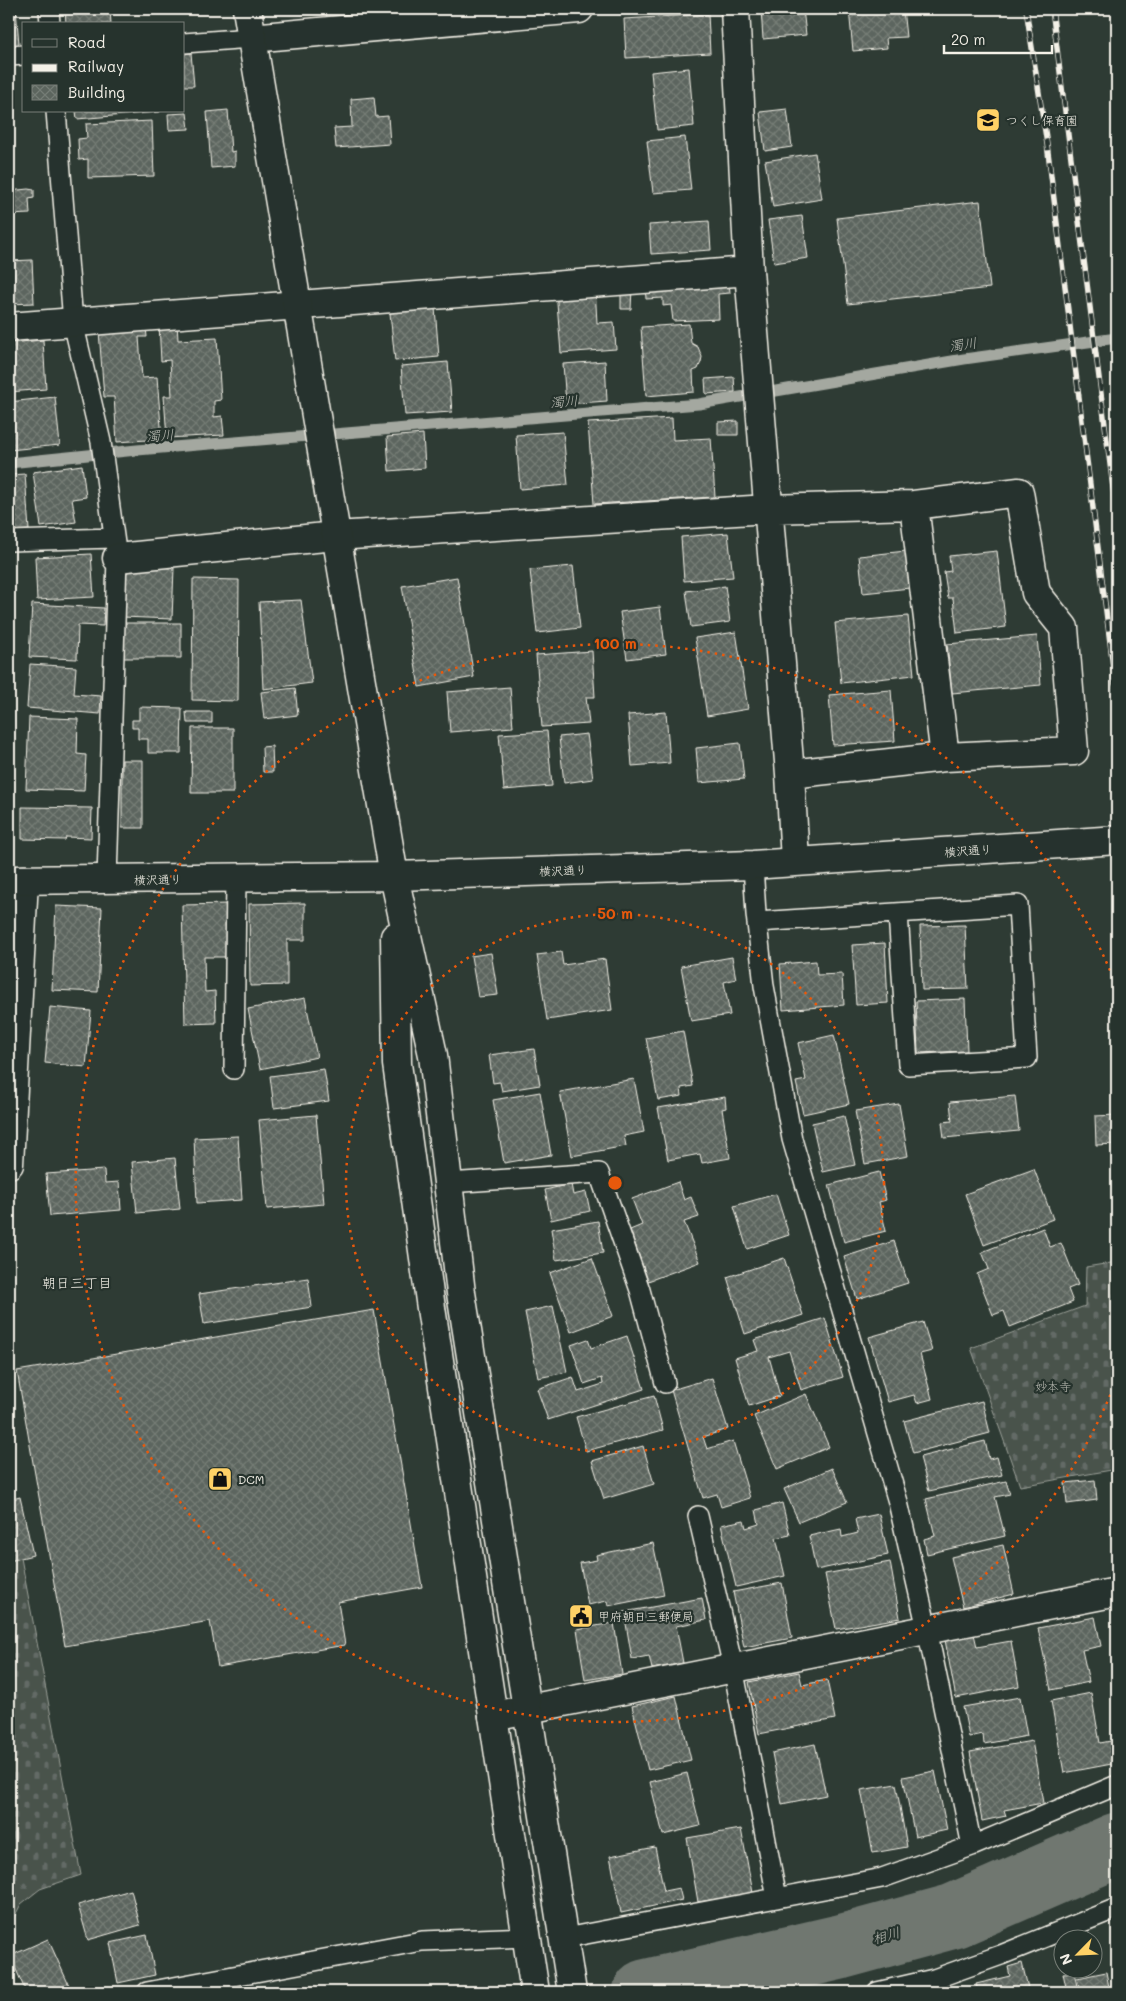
<svg xmlns="http://www.w3.org/2000/svg" width="1126" height="2001" font-family="Mali,'Klee One',sans-serif">
<defs>
<pattern id="cemetery-stones" width="16" height="16" patternUnits="userSpaceOnUse" patternTransform="scale(1.25)"><rect width="16" height="16" fill="#48524c"/><path d="M2 7V4a2 2 0 0 1 4 0v3zM10 15v-3a2 2 0 0 1 4 0v3z" fill="#636b66"/></pattern>
<pattern id="building-cross-hatch" width="8" height="8" patternUnits="userSpaceOnUse" patternTransform="scale(1.25)"><rect width="8" height="8" fill="#5c655e"/><path d="M0 0l8 8M0 8l8-8" fill="none" stroke="#747c75"/></pattern>
</defs>
<rect width="100%" height="100%" fill="#2e3b34"/>
<filter id="ink" filterUnits="userSpaceOnUse"><feTurbulence type="fractalNoise" baseFrequency=".02" numOctaves="2"/><feDisplacementMap in="SourceGraphic" scale="10" xChannelSelector="R" yChannelSelector="G"/><feConvolveMatrix kernelMatrix="1 2 1 2 8 2 1 2 1" color-interpolation-filters="sRGB"/></filter>
<g filter="url(#ink)">
<path fill="url(#cemetery-stones)" stroke="#9ea29a" d="M 1117,1262 L 1117,1469 L 1020,1486 L 971,1348 L 1085,1306 L 1086,1267 Z
M 21,1558 L 81,1875 L 40,1889 L 21,1904 L 9,1927 L 9,1561 Z"/>
<g fill="none" stroke-linecap="round" stroke-linejoin="round">
<path stroke="#a4a8a0" stroke-width="11" d="M 9,463 L 137,450 L 699,404 L 964,359 L 1117,338"/>
<path stroke="#6f7770" stroke-width="65" d="M 645,1992 L 840,1947 L 954,1916 L 1117,1845"/>
</g>
<path fill="url(#building-cross-hatch)" stroke="#f4f1e8" d="M 9,9 L 16,9 L 19,44 L 9,45 Z
M 65,9 L 110,9 L 111,24 L 66,24 Z
M 303,9 L 345,9 L 345,18 L 327,19 L 326,13 L 304,14 Z
M 347,9 L 382,9 L 382,13 L 347,15 Z
M 761,9 L 803,9 L 806,35 L 763,39 Z
M 849,9 L 903,9 L 906,37 L 886,38 L 887,48 L 853,51 Z
M 708,14 L 710,53 L 626,58 L 624,19 Z
M 191,53 L 194,86 L 184,86 L 184,54 Z
M 689,68 L 694,126 L 657,130 L 651,72 Z
M 374,97 L 376,117 L 388,116 L 390,144 L 336,148 L 334,128 L 352,127 L 351,99 Z
M 787,109 L 792,147 L 765,151 L 760,112 Z
M 228,110 L 231,152 L 235,151 L 235,166 L 211,168 L 207,112 Z
M 76,111 L 160,111 L 160,112 L 77,119 Z
M 187,113 L 189,129 L 169,130 L 168,114 Z
M 152,121 L 154,176 L 88,178 L 88,159 L 79,160 L 78,139 L 87,138 L 86,124 Z
M 685,137 L 691,190 L 653,193 L 647,141 Z
M 815,153 L 822,199 L 773,207 L 765,161 Z
M 28,189 L 34,190 L 34,198 L 29,199 L 30,214 L 9,215 L 9,191 Z
M 980,201 L 990,288 L 848,304 L 837,218 Z
M 802,216 L 808,258 L 774,263 L 768,220 Z
M 709,221 L 711,250 L 651,254 L 649,225 Z
M 32,260 L 34,303 L 9,304 L 9,261 Z
M 729,280 L 730,293 L 718,294 L 719,319 L 673,321 L 671,305 L 663,306 L 663,298 L 646,299 L 645,284 Z
M 595,287 L 597,323 L 614,322 L 616,349 L 561,353 L 556,290 Z
M 621,288 L 632,288 L 631,309 L 621,309 Z
M 435,308 L 439,357 L 395,361 L 390,313 Z
M 177,323 L 178,340 L 217,338 L 221,400 L 214,401 L 214,417 L 222,416 L 224,435 L 167,438 L 164,396 L 172,396 L 170,360 L 161,361 L 159,324 Z
M 689,324 L 691,343 L 698,347 L 702,357 L 701,362 L 698,369 L 693,371 L 694,392 L 646,396 L 641,327 Z
M 146,327 L 147,337 L 139,337 L 142,378 L 157,377 L 162,439 L 117,442 L 114,397 L 104,397 L 99,331 Z
M 43,340 L 46,389 L 9,392 L 9,343 Z
M 605,361 L 607,401 L 566,404 L 563,364 Z
M 448,362 L 452,412 L 405,415 L 401,366 Z
M 734,377 L 735,392 L 706,394 L 705,379 Z
M 55,397 L 60,445 L 9,450 L 9,402 Z
M 672,418 L 673,440 L 711,438 L 715,497 L 594,504 L 588,423 Z
M 738,421 L 738,435 L 718,435 L 718,422 Z
M 563,432 L 568,485 L 520,489 L 516,435 Z
M 423,434 L 425,468 L 389,471 L 387,437 Z
M 82,465 L 86,497 L 72,499 L 76,522 L 41,527 L 33,472 Z
M 25,474 L 29,530 L 9,531 L 9,475 Z
M 728,533 L 733,577 L 684,581 L 681,537 Z
M 906,551 L 910,588 L 863,593 L 859,556 Z
M 997,551 L 1006,627 L 957,633 L 953,598 L 948,598 L 944,572 L 951,571 L 949,556 Z
M 91,554 L 94,597 L 37,600 L 35,557 Z
M 129,566 L 174,568 L 172,619 L 122,617 L 124,570 Z
M 573,566 L 580,628 L 537,633 L 530,570 Z
M 457,577 L 474,677 L 419,687 L 402,586 Z
M 193,579 L 239,580 L 238,701 L 192,700 Z
M 725,586 L 730,622 L 691,627 L 686,591 Z
M 301,600 L 312,683 L 263,689 L 259,602 Z
M 32,604 L 104,608 L 103,626 L 78,625 L 77,659 L 29,657 Z
M 660,607 L 666,654 L 627,659 L 620,612 Z
M 908,616 L 914,675 L 841,683 L 835,623 Z
M 122,623 L 181,623 L 181,658 L 122,658 Z
M 736,632 L 748,709 L 707,716 L 695,638 Z
M 1037,636 L 1041,685 L 952,693 L 947,644 Z
M 592,651 L 595,697 L 586,697 L 589,724 L 542,727 L 536,655 Z
M 30,664 L 76,667 L 74,694 L 101,696 L 100,714 L 27,708 Z
M 510,687 L 513,727 L 450,732 L 447,692 Z
M 295,688 L 298,715 L 264,719 L 261,692 Z
M 891,690 L 895,741 L 833,745 L 829,695 Z
M 139,707 L 182,708 L 181,753 L 148,753 L 148,739 L 138,739 L 138,728 L 132,728 L 132,720 L 139,720 Z
M 186,712 L 212,712 L 212,723 L 187,723 Z
M 666,712 L 670,763 L 632,766 L 628,715 Z
M 29,717 L 78,719 L 77,754 L 86,755 L 84,791 L 26,789 Z
M 192,728 L 233,728 L 233,793 L 191,793 Z
M 547,731 L 552,786 L 504,790 L 499,734 Z
M 587,734 L 593,779 L 564,783 L 559,737 Z
M 740,743 L 744,779 L 699,783 L 696,748 Z
M 272,746 L 273,772 L 263,772 L 262,747 Z
M 122,760 L 143,760 L 143,828 L 122,828 Z
M 22,807 L 92,808 L 91,838 L 66,837 L 65,840 L 22,839 Z
M 305,903 L 305,940 L 287,940 L 287,985 L 250,986 L 249,904 Z
M 228,904 L 229,957 L 204,957 L 205,992 L 215,991 L 216,1023 L 185,1024 L 182,905 Z
M 56,906 L 102,908 L 98,992 L 52,990 Z
M 965,925 L 968,989 L 922,990 L 920,926 Z
M 885,943 L 888,1003 L 856,1005 L 852,945 Z
M 561,952 L 563,965 L 605,959 L 612,1010 L 547,1020 L 537,955 Z
M 491,953 L 498,995 L 478,997 L 471,956 Z
M 732,957 L 736,979 L 724,982 L 730,1015 L 691,1021 L 681,966 Z
M 816,961 L 817,975 L 842,974 L 844,1005 L 783,1010 L 780,964 Z
M 305,998 L 317,1057 L 260,1069 L 248,1009 Z
M 965,999 L 967,1051 L 918,1053 L 916,1001 Z
M 50,1007 L 91,1011 L 86,1067 L 45,1063 Z
M 683,1031 L 693,1086 L 681,1088 L 682,1096 L 658,1100 L 646,1038 Z
M 834,1035 L 849,1104 L 803,1114 L 796,1082 L 806,1080 L 798,1043 Z
M 534,1049 L 540,1085 L 502,1091 L 500,1082 L 493,1083 L 489,1055 Z
M 324,1069 L 329,1101 L 274,1108 L 270,1076 Z
M 634,1079 L 644,1132 L 624,1136 L 626,1146 L 572,1156 L 560,1092 Z
M 540,1092 L 551,1155 L 504,1163 L 493,1100 Z
M 1015,1096 L 1019,1131 L 944,1138 L 942,1122 L 952,1121 L 950,1102 Z
M 725,1097 L 726,1108 L 722,1109 L 730,1158 L 702,1163 L 700,1154 L 668,1160 L 658,1108 Z
M 899,1104 L 908,1156 L 865,1164 L 855,1111 Z
M 316,1115 L 324,1204 L 267,1209 L 259,1120 Z
M 1117,1115 L 1117,1144 L 1096,1145 L 1095,1116 Z
M 844,1116 L 855,1165 L 823,1172 L 812,1123 Z
M 238,1136 L 242,1200 L 197,1203 L 194,1138 Z
M 175,1158 L 180,1209 L 137,1213 L 132,1162 Z
M 1034,1169 L 1053,1219 L 984,1245 L 965,1194 Z
M 104,1170 L 105,1183 L 119,1182 L 121,1210 L 50,1216 L 46,1174 Z
M 879,1172 L 886,1200 L 879,1202 L 886,1231 L 844,1242 L 829,1185 Z
M 678,1182 L 684,1200 L 691,1197 L 699,1217 L 684,1222 L 700,1262 L 648,1281 L 630,1230 L 642,1225 L 632,1199 Z
M 571,1184 L 573,1195 L 586,1192 L 590,1211 L 551,1220 L 545,1190 Z
M 776,1194 L 789,1235 L 747,1249 L 734,1206 Z
M 598,1221 L 603,1253 L 556,1260 L 551,1229 Z
M 1043,1228 L 1050,1247 L 1061,1243 L 1078,1285 L 1068,1289 L 1073,1302 L 1010,1327 L 1004,1311 L 993,1315 L 977,1274 L 989,1269 L 982,1252 Z
M 894,1241 L 908,1283 L 857,1299 L 844,1257 Z
M 592,1258 L 613,1316 L 571,1332 L 550,1273 Z
M 784,1258 L 803,1315 L 745,1334 L 727,1277 Z
M 308,1278 L 312,1307 L 204,1324 L 199,1294 Z
M 553,1306 L 567,1372 L 538,1378 L 525,1312 Z
M 374,1310 L 422,1587 L 338,1602 L 345,1645 L 218,1667 L 210,1621 L 65,1646 L 17,1371 Z
M 825,1318 L 843,1377 L 801,1390 L 789,1351 L 769,1357 L 780,1396 L 749,1406 L 735,1358 L 758,1351 L 754,1340 Z
M 923,1322 L 932,1351 L 920,1354 L 932,1399 L 917,1403 L 914,1395 L 888,1402 L 869,1337 Z
M 627,1336 L 644,1389 L 548,1420 L 537,1389 L 573,1377 L 578,1392 L 603,1384 L 602,1378 L 584,1384 L 571,1345 L 588,1339 L 591,1348 Z
M 712,1378 L 728,1429 L 703,1437 L 707,1449 L 733,1441 L 750,1498 L 721,1507 L 717,1494 L 703,1498 L 671,1390 Z
M 806,1394 L 829,1447 L 777,1469 L 754,1416 Z
M 654,1396 L 663,1430 L 586,1451 L 576,1417 Z
M 982,1401 L 990,1433 L 913,1453 L 904,1421 Z
M 985,1441 L 989,1459 L 997,1457 L 1002,1475 L 929,1491 L 920,1457 Z
M 643,1446 L 654,1484 L 604,1499 L 592,1461 Z
M 832,1468 L 847,1502 L 799,1522 L 784,1489 Z
M 1095,1480 L 1097,1500 L 1067,1504 L 1065,1483 Z
M 1006,1481 L 1010,1494 L 995,1497 L 1005,1536 L 927,1554 L 924,1539 L 935,1536 L 926,1499 Z
M 20,1497 L 33,1555 L 9,1561 L 9,1500 Z
M 782,1503 L 790,1535 L 776,1538 L 785,1576 L 736,1587 L 721,1525 L 744,1520 L 746,1528 L 759,1524 L 756,1510 Z
M 879,1514 L 888,1555 L 816,1570 L 809,1536 L 841,1529 L 842,1537 L 858,1533 L 855,1519 Z
M 653,1543 L 664,1595 L 608,1606 L 607,1601 L 588,1605 L 580,1563 L 597,1560 L 596,1555 Z
M 1003,1545 L 1014,1594 L 963,1607 L 951,1557 Z
M 890,1562 L 900,1618 L 836,1629 L 825,1574 Z
M 782,1583 L 792,1638 L 744,1647 L 733,1592 Z
M 702,1598 L 706,1620 L 676,1626 L 683,1663 L 652,1669 L 649,1656 L 632,1659 L 624,1612 Z
M 1095,1617 L 1101,1646 L 1082,1650 L 1089,1682 L 1051,1690 L 1038,1628 Z
M 614,1623 L 622,1674 L 585,1680 L 577,1629 Z
M 974,1634 L 977,1647 L 1011,1641 L 1019,1686 L 956,1698 L 945,1640 Z
M 799,1672 L 802,1685 L 827,1680 L 835,1719 L 759,1734 L 749,1682 Z
M 1091,1693 L 1100,1743 L 1116,1740 L 1117,1763 L 1064,1773 L 1051,1701 Z
M 676,1696 L 691,1760 L 648,1770 L 632,1706 Z
M 1020,1697 L 1027,1736 L 984,1744 L 983,1734 L 969,1737 L 963,1707 Z
M 1032,1741 L 1043,1803 L 1004,1810 L 1006,1816 L 982,1821 L 970,1752 Z
M 815,1744 L 826,1795 L 782,1804 L 772,1753 Z
M 935,1771 L 947,1830 L 915,1837 L 903,1777 Z
M 687,1773 L 700,1826 L 663,1835 L 650,1782 Z
M 896,1784 L 907,1847 L 873,1853 L 861,1790 Z
M 741,1829 L 753,1893 L 698,1902 L 687,1838 Z
M 655,1847 L 664,1891 L 679,1888 L 682,1900 L 621,1913 L 610,1856 Z
M 131,1890 L 140,1925 L 88,1940 L 78,1905 Z
M 147,1935 L 155,1975 L 118,1983 L 110,1943 Z
M 48,1939 L 72,1992 L 26,1992 L 10,1956 Z
M 1022,1963 L 1029,1992 L 978,1992 L 976,1984 L 1010,1976 L 1008,1967 Z
M 1074,1972 L 1078,1991 L 1067,1992 L 1063,1973 Z
M 1106,1972 L 1110,1992 L 1080,1992 L 1077,1978 Z"/>
<g fill="none" stroke-linecap="round" stroke-linejoin="round">
<defs>
<path id="service" d="M 49,9 L 50,24
M 184,43 L 251,38
M 9,56 L 24,55
M 56,111 L 73,322 L 101,442 L 117,558 L 107,879
M 9,541 L 114,538
M 753,865 L 756,914 L 764,986 L 792,1139 L 898,1502 L 927,1629 L 972,1846
M 757,922 L 1018,905 L 1027,1058 L 908,1065 L 898,913
M 234,1069 L 236,877
M 448,1183 L 599,1173 L 640,1290 L 665,1383
M 698,1516 L 733,1667 L 777,1898
M 565,1938 L 882,1878 L 972,1846 L 1117,1785
M 147,1992 L 422,1941 L 526,1937
M 877,1992 L 934,1979 L 1001,1955 L 1117,1908"/>
<path id="minor" d="M 735,9 L 749,271 L 790,774 L 795,861
M 251,38 L 579,9
M 9,327 L 749,271
M 117,558 L 335,536 L 768,509 L 914,505 L 1019,492 L 1036,593 L 1064,628 L 1074,751 L 945,757
M 790,774 L 945,757 L 914,505
M 9,1164 L 24,880
M 493,1716 L 1117,1592"/>
<path id="tertiary" d="M 247,9 L 394,876 L 433,1055 L 461,1293 L 572,1992
M 9,880 L 394,876 L 753,865 L 1117,840
M 395,937 L 397,1064 L 431,1308 L 535,1992"/>
</defs>
<use href="#service" stroke="#f4f1e8" stroke-width="22"/>
<use href="#minor" stroke="#f4f1e8" stroke-width="31"/>
<use href="#tertiary" stroke="#f4f1e8" stroke-width="31"/>
<use href="#service" stroke="#26332d" stroke-width="19"/>
<use href="#minor" stroke="#26332d" stroke-width="28"/>
<use href="#tertiary" stroke="#26332d" stroke-width="28"/>
<defs>
<path id="rail" d="M 1026,9 L 1047,144 L 1117,698
M 1052,9 L 1117,519"/>
</defs>
<use href="#rail" stroke="#f4f1e8" stroke-width="5.5"/>
<use href="#rail" stroke="#26332d" stroke-width="4" stroke-dasharray="11" stroke-linecap="butt"/>
</g>
</g>
<g fill="none" stroke="#e8590c" stroke-width="2.5" stroke-dasharray="2.5 5">
<circle cx="615" cy="1183" r="269"/>
<path d="M1116 1381A539 539 0 1 1 1116 985"/>
</g>
<defs>
<symbol id="school-square" viewBox="-11 -11 22 22"><rect x="-9" y="-9" width="18" height="18" rx="4" fill="#ffd166" stroke="#26332d"/><path d="M0-5L7-2L0 1L-7-2ZM-4 1L0 2.5L4 1V4Q0 6-4 4Z" fill="#111"/></symbol>
<symbol id="shop-square" viewBox="-11 -11 22 22"><rect x="-9" y="-9" width="18" height="18" rx="4" fill="#ffd166" stroke="#26332d"/><path d="M-5-2.5h2.3a2.7 3.5 0 0 1 5.4 0H5L5.5 6h-11ZM-1.5-2.5h3a1.5 2.3 0 0 0-3 0Z" fill="#111"/></symbol>
<symbol id="civic-square" viewBox="-11 -11 22 22"><rect x="-9" y="-9" width="18" height="18" rx="4" fill="#ffd166" stroke="#26332d"/><path d="M-.6-6.5H3V-4.5H.6V-3L4-1V1h2V6H-6V1h2V-1L-.6-3ZM-1.2 2.5V6h2.4V2.5Z" fill="#111"/></symbol>
</defs>
<g fill-rule="evenodd">
<use href="#school-square" x="974" y="106" width="28" height="28"/>
<use href="#shop-square" x="206" y="1465" width="28" height="28"/>
<use href="#civic-square" x="567" y="1602" width="28" height="28"/>
</g>
<g text-anchor="middle" dominant-baseline="central" stroke-width="4.5" stroke-linejoin="round" paint-order="stroke">
<g font-size="12" fill="#f4f1e8" stroke="#26332d" text-anchor="start">
<text x="1006" y="120">つくし保育園</text>
<text x="238" y="1479">DCM</text>
<text x="598" y="1616">甲府朝日三郵便局</text>
</g>
<g font-size="12" fill="#f4f1e8" stroke="#26332d">
<text transform="translate(968 850) rotate(-4)">横沢通り</text>
<text transform="translate(563 870) rotate(-2)">横沢通り</text>
<text transform="translate(158 879) rotate(-1)">横沢通り</text>
</g>
<g font-size="12" fill="#b8b9b1" stroke="#26332d">
<text x="1053" y="1386">妙本寺</text>
</g>
<g font-size="14" font-style="italic" fill="#b8bab2" stroke="#26332d">
<text transform="translate(963 344) rotate(-9)">濁川</text>
<text transform="translate(564 401) rotate(-5)">濁川</text>
<text transform="translate(160 435) rotate(-5)">濁川</text>
<text transform="translate(886 1935) rotate(-15)">相川</text>
</g>
<g font-size="14" fill="#f4f1e8" stroke="#26332d">
<text x="77" y="1282">朝日三丁目</text>
</g>
</g>
<circle cx="615" cy="1183" r="8" fill="#e8590c" stroke="#26332d" stroke-width="2.5"/>
<g font-size="15" text-anchor="middle" font-weight="bold" fill="#e8590c" stroke="#26332d" stroke-width="4.5" stroke-linejoin="round" paint-order="stroke">
<text x="615" y="649">100 m</text>
<text x="615" y="919">50 m</text>
</g>
<rect width="1126" height="2001" fill="none" stroke="#26332d" stroke-width="30"/>
<rect x="15" y="15" width="1096" height="1971" fill="none" stroke="#f4f1e8" stroke-width="2" filter="url(#ink)"/>
<rect x="22" y="22" width="162" height="90" fill="#26332d" stroke="#787f78"/>
<rect x="32" y="39" width="25" height="8" fill="#26332d" stroke="#787f78"/>
<text x="68" y="48" font-size="15" fill="#f4f1e8">Road</text>
<rect x="32" y="64" width="25" height="8" fill="#f4f1e8" stroke="#787f78"/>
<text x="68" y="72" font-size="15" fill="#f4f1e8">Railway</text>
<rect x="32" y="85" width="25" height="15" fill="url(#building-cross-hatch)" stroke="#787f78"/>
<text x="68" y="98" font-size="15" fill="#f4f1e8">Building</text>
<g transform="translate(1078 1954) rotate(246)"><circle r="24" fill="#26332d" stroke="#787f78"/>
<path d="M0-4L9 19L0 12L-9 19Z" fill="#ffd166"/>
<text y="-8" font-size="14" font-weight="bold" text-anchor="middle" fill="#f4f1e8">N</text>
</g>
<path d="M944 45v8h108v-8" fill="none" stroke="#f4f1e8" stroke-width="2.5"/>
<text x="951" y="45" font-size="15" fill="#f4f1e8" stroke="#26332d" stroke-width="4" paint-order="stroke">20 m</text>
</svg>
